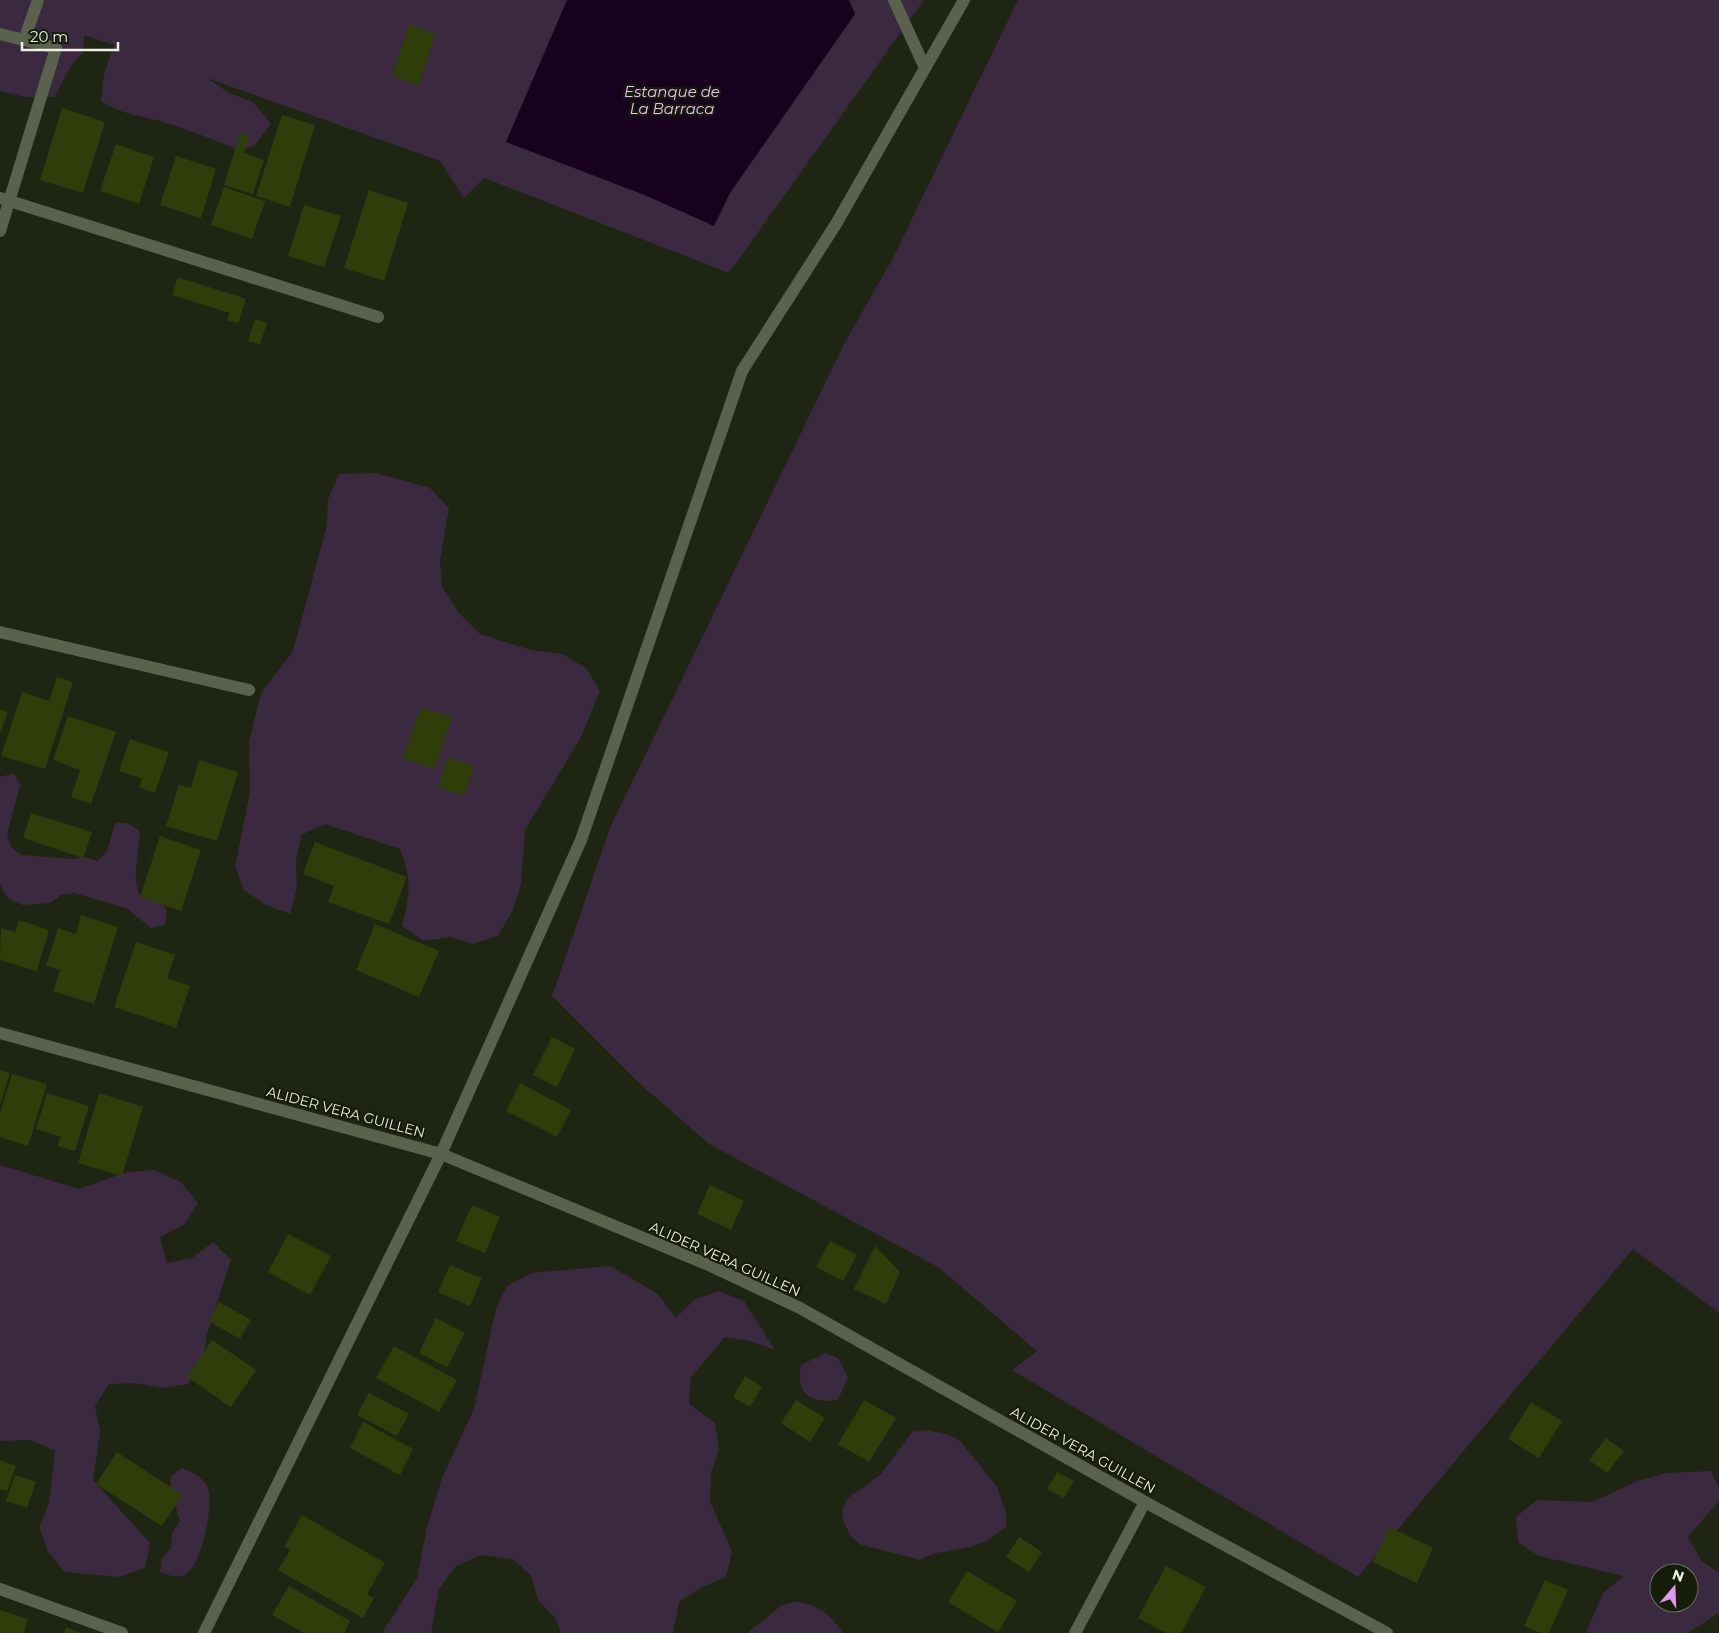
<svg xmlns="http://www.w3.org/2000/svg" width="1719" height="1633" font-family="Montserrat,sans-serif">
<rect width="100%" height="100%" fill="#1f2513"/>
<path fill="#3b293f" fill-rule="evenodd" d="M 0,0 L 924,0 L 729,273 L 484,178 L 464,198 L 440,161 L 207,78 L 229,93 L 253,102 L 271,124 L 254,146 L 240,150 C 213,140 184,127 156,120 C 136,115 119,113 101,101 L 104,74 L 114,45 L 84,35 L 83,53 L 73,63 L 54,97 L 25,97 L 0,91 Z
M 1018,0 L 1719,0 L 1719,1313 L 1633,1249 L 1358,1577 L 1012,1370 L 1037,1351 L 938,1267 L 709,1144 L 639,1083 L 552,996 L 610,828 L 844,344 L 893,258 Z
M 375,473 L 430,488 L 449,508 L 440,560 L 442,587 L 458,612 L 480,634 L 531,650 L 562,654 L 586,668 L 600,691 L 580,739 L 525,830 L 521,884 L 513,910 L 498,936 L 473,944 L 450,937 L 424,941 L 402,926 C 410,893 412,881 400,849 L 325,824 L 301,835 L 296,861 L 297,888 L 290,914 L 266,905 L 244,890 L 235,867 L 250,792 L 249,742 L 261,693 L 293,651 L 327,525 L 328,499 L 339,474 Z
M 14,773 L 20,785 L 7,835 L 11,847 L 21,855 L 73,859 L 85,857 L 98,861 L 107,851 L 115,823 L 127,823 L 139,830 C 141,852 131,872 139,894 L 162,900 L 167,912 L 165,925 L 151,928 L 126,908 L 74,893 L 61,895 L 50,903 L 22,905 L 9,899 L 0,885 L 0,777 Z
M 0,1165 L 79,1189 L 127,1172 L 154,1170 L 181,1182 L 198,1203 L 184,1225 L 160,1237 L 167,1263 L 192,1258 L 213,1242 L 231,1260 L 207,1334 L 203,1360 L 188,1384 L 162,1388 L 135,1383 L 109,1384 L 95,1406 L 100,1431 L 93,1480 L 150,1543 L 145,1568 L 119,1577 L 65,1572 L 48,1552 L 39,1527 L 49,1503 L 55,1451 L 31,1440 L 0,1441 Z
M 610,1266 L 658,1294 L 676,1318 L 694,1300 L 719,1291 L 744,1301 L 775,1350 L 750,1341 L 725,1337 L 691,1377 L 689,1404 L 715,1423 L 719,1449 L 711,1473 L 710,1501 L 732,1552 L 726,1577 L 702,1587 L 679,1602 L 673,1633 L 561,1633 L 556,1619 L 538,1600 L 531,1575 L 512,1559 L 480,1555 L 455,1567 L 439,1589 L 431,1633 L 382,1633 L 417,1578 L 427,1527 L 442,1478 L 474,1409 L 496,1309 L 507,1286 L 532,1273 Z
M 825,1353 L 838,1358 L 848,1377 L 838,1400 C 811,1404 795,1394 801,1365 Z
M 926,1430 L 950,1435 L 961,1442 L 997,1487 L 1006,1512 L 1006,1527 C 995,1536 983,1544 969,1547 C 951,1552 936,1550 920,1560 L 859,1544 L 850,1535 L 844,1523 L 842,1510 L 848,1498 L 881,1474 L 912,1432 Z
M 182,1468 C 191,1472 203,1477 207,1486 C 215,1502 202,1564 186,1574 C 178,1579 168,1575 160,1572 L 162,1558 L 171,1548 L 172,1533 L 180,1521 L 170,1489 L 171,1476 Z
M 1711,1471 L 1719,1487 L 1719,1501 L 1688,1537 L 1701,1560 L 1719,1573 L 1719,1613 L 1688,1633 L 1586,1633 L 1603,1593 L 1624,1576 L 1539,1556 L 1518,1542 L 1516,1517 L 1537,1500 L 1592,1502 L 1640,1480 L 1667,1473 ZM 1659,1573 L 1689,1573 L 1689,1603 L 1659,1603 Z
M 794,1602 C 817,1603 830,1614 843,1633 L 747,1633 L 782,1605 Z"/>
<path fill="#18001f" d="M 567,0 L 849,0 L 855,14 L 730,193 L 714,226 L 647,196 L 506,142 Z"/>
<path fill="#2f3d0b" d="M 409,24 L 435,34 L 419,85 L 392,76 Z
M 62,108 L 105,122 L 83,193 L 40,180 Z
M 282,115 L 315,125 L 290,207 L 256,196 Z
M 240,133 L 249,136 L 244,153 L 264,160 L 253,194 L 224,185 Z
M 116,144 L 154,157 L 139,204 L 100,191 Z
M 176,156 L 216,169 L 201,218 L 160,205 Z
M 224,187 L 265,201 L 252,239 L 211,225 Z
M 369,190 L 408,203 L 384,281 L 344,268 Z
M 304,205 L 341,216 L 324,267 L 288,256 Z
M 178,277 L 246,299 L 238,323 L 227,320 L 230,313 L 172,295 Z
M 255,319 L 267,323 L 260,344 L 248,341 Z
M 57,677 L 73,682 L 45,769 L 1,756 L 22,692 L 49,701 Z
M 421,707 L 452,718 L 434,770 L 402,758 Z
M 0,709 L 8,712 L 0,733 Z
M 68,716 L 116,732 L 91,804 L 71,797 L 80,770 L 53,760 Z
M 130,739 L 169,752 L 155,793 L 139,787 L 142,779 L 119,771 Z
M 448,757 L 474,766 L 464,796 L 438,787 Z
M 199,760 L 238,772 L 217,841 L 166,826 L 179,785 L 191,788 Z
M 31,813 L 92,832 L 83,858 L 23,838 Z
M 160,836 L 201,850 L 181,911 L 140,897 Z
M 315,842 L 407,877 L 389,924 L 328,902 L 334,886 L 303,874 Z
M 81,915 L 118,927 L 94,1004 L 53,991 L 60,970 L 46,966 L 58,928 L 76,934 Z
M 19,920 L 49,930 L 37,971 L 0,960 L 1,928 L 15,932 Z
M 375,924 L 439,951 L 419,997 L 356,970 Z
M 136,942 L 175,955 L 167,978 L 190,986 L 176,1028 L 114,1007 Z
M 552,1037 L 575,1049 L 557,1087 L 533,1075 Z
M 0,1070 L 10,1073 L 0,1104 Z
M 12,1074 L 47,1084 L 28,1146 L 0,1137 L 0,1113 Z
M 520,1083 L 571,1110 L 557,1137 L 506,1111 Z
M 47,1093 L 89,1106 L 75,1151 L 57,1146 L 61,1137 L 36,1129 Z
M 99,1093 L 143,1107 L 122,1176 L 78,1163 Z
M 710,1185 L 744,1201 L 731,1230 L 697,1214 Z
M 472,1205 L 500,1217 L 485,1253 L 456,1241 Z
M 288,1234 L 331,1256 L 310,1295 L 268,1272 Z
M 830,1241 L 857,1255 L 843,1281 L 816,1267 Z
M 875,1246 L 900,1272 L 886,1304 L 854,1289 Z
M 450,1265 L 482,1278 L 470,1306 L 438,1292 Z
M 219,1302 L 251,1320 L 240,1339 L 208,1321 Z
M 436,1318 L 465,1333 L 447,1367 L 419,1353 Z
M 212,1340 L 256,1370 L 231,1407 L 187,1377 Z
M 394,1346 L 457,1380 L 439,1412 L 376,1378 Z
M 745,1376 L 762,1387 L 750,1407 L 733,1397 Z
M 369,1393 L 409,1414 L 397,1436 L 357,1415 Z
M 796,1400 L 825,1418 L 810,1442 L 781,1423 Z
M 864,1400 L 896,1418 L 869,1462 L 838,1444 Z
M 1531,1402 L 1562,1421 L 1539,1458 L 1508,1439 Z
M 363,1422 L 413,1449 L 400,1475 L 350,1448 Z
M 1606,1438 L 1624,1451 L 1607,1473 L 1589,1460 Z
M 117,1452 L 182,1495 L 162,1526 L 96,1484 Z
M 0,1460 L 16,1466 L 7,1491 L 0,1489 Z
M 1057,1472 L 1074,1481 L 1064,1498 L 1047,1489 Z
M 15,1475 L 36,1482 L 27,1508 L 6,1501 Z
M 302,1515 L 385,1563 L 367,1594 L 374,1598 L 363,1618 L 278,1570 L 290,1550 L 284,1547 Z
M 1389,1527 L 1433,1548 L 1417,1583 L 1373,1562 Z
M 1019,1537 L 1042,1552 L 1029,1572 L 1006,1557 Z
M 1166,1566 L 1206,1587 L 1181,1633 L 1166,1633 L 1138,1618 Z
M 967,1571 L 1017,1601 L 998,1632 L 948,1602 Z
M 1545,1580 L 1568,1590 L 1549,1633 L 1540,1633 L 1524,1626 Z
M 289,1586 L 350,1621 L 344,1633 L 304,1633 L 272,1615 Z
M 0,1610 L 28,1619 L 24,1633 L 0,1633 Z
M 66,1627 L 81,1633 L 64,1633 Z"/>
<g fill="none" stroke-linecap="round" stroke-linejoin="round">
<path stroke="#5a624d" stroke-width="12" d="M 894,0 L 925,68
M 0,34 L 56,48 L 0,231
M 24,40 L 38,0
M 0,198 L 378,317
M 0,632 L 249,690
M 0,1033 L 441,1154 L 711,1266 L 800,1308 L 1145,1502 L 1387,1633
M 0,1589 L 122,1633
M 204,1633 L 441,1154 L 581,840 L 742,371 L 836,224 L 964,0
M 1075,1633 L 1145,1502"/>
</g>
<g text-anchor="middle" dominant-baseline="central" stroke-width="4.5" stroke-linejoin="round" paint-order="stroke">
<g font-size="14" fill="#edf1e6" stroke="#161c0a">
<text transform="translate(346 1112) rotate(15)">ALIDER VERA GUILLEN</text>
<text transform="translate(725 1259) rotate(24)">ALIDER VERA GUILLEN</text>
<text transform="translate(1083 1450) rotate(29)">ALIDER VERA GUILLEN</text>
</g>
<g font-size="15" font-style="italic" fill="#f1bdfe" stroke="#161c0a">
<text x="672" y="91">Estanque de<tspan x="672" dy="17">La Barraca</tspan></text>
</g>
</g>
<g transform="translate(1674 1588) rotate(19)"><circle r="24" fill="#161c0a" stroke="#6c7162"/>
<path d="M0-4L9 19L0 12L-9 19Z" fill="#df98f1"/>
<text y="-8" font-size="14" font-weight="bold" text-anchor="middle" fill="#edf1e6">N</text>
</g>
<path d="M22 42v8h96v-8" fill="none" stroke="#edf1e6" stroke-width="2.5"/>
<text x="30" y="42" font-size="15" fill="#edf1e6" stroke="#161c0a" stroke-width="4" paint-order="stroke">20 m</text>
</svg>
